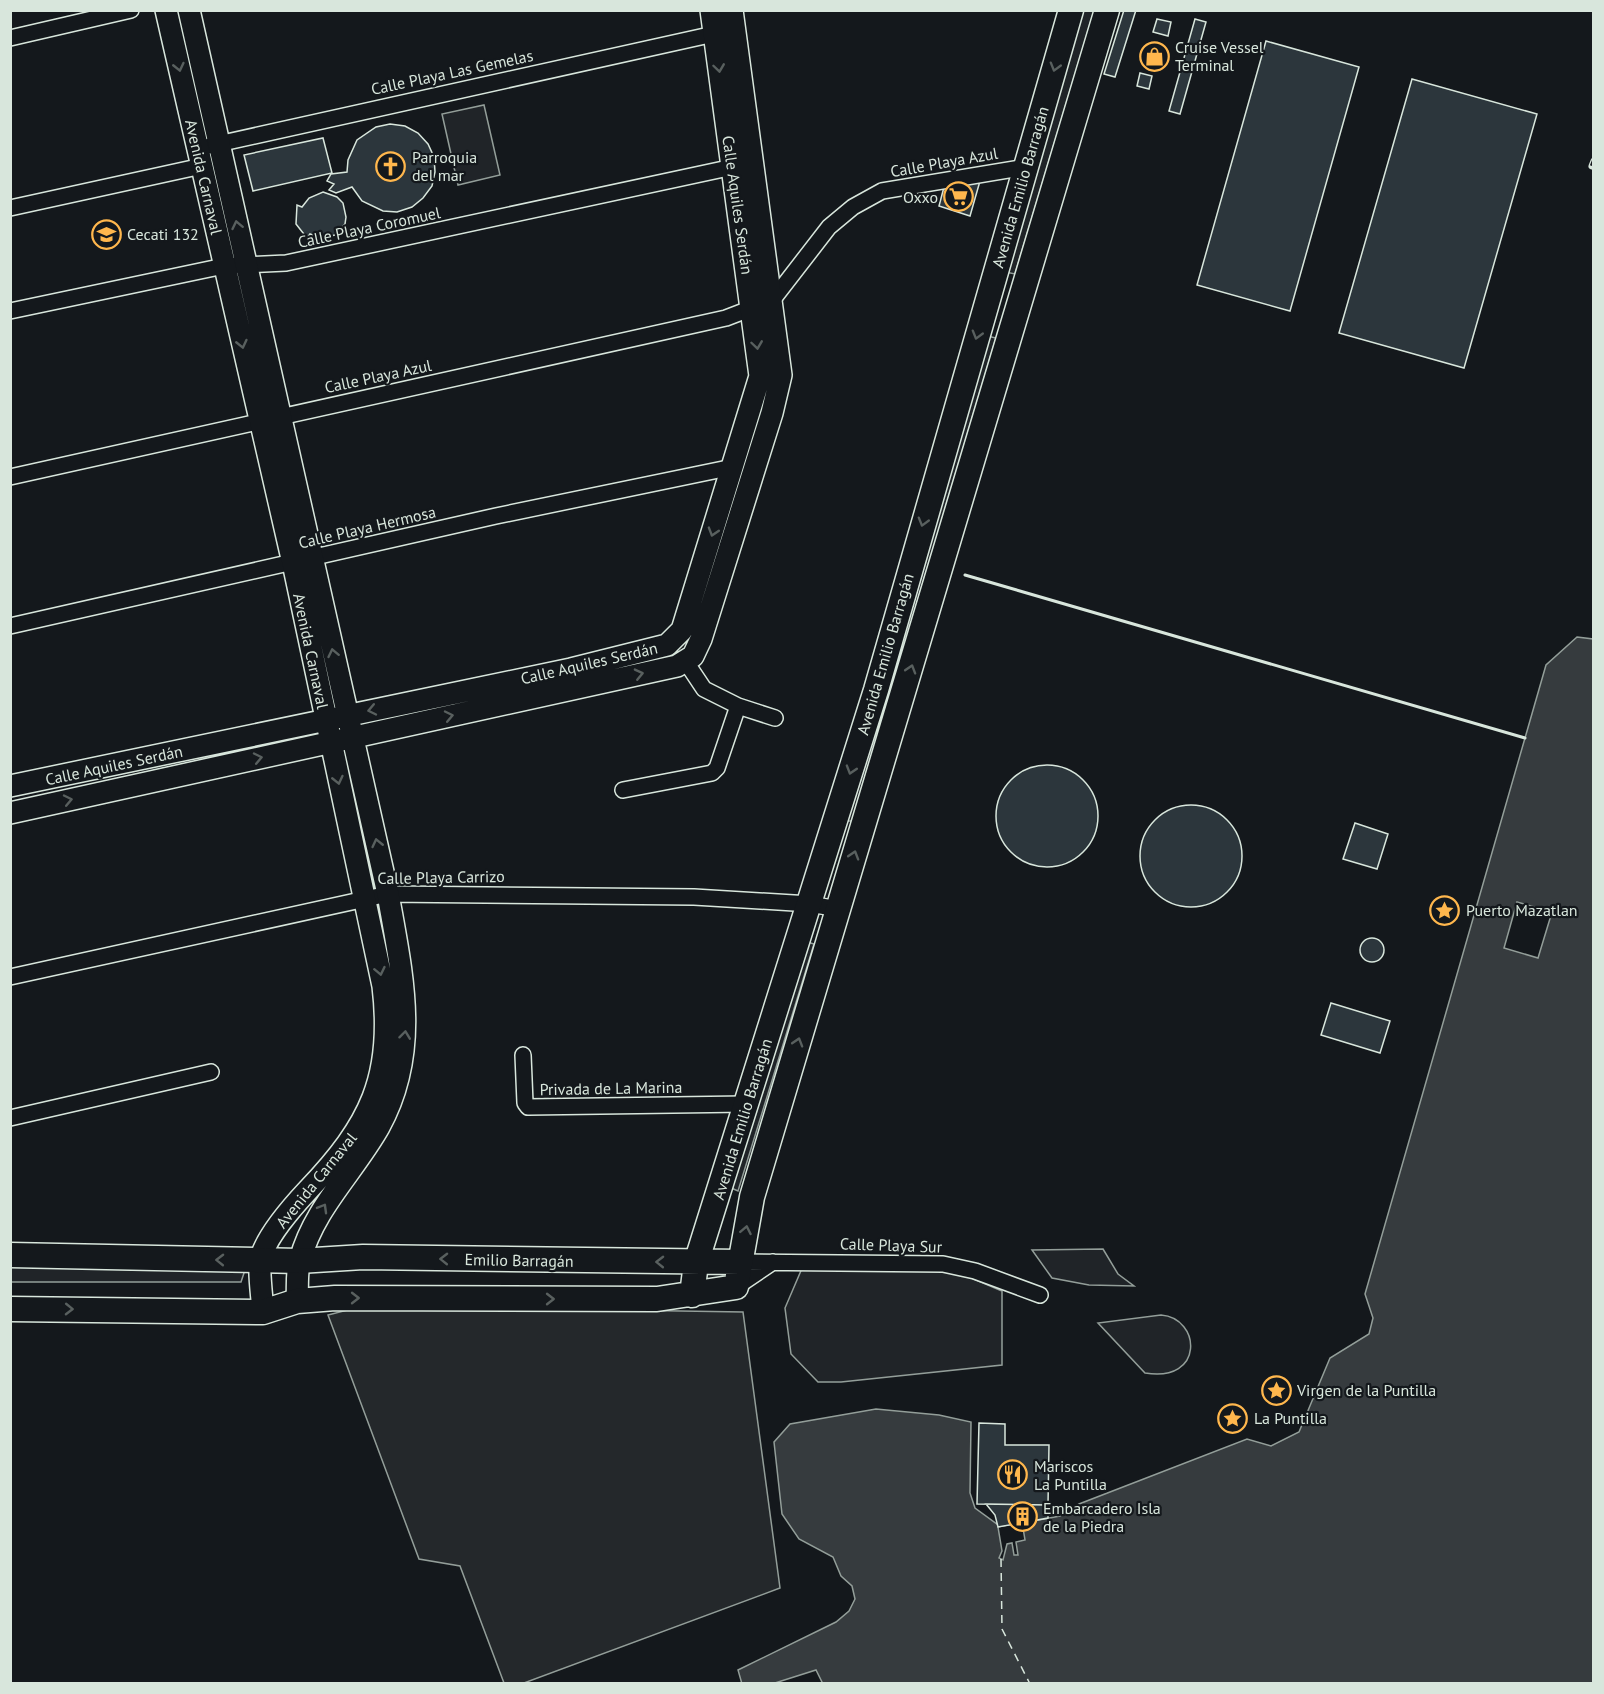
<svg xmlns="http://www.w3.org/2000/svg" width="1604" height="1694" font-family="'PT Sans',sans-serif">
<rect width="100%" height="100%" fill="#14181c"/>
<path fill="#202428" stroke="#939e99" stroke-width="1.5" d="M 1081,11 L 1094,11 L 1015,274 L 1005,272 Z
M 484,105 L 500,175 L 458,185 L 442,114 Z
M 983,335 L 996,338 L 852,821 L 843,821 Z
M 804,941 L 814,944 L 738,1191 L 729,1187 Z
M 1103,1249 L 1118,1274 L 1134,1286 L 1089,1285 L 1052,1278 L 1032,1250 Z
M 11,1261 L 233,1263 L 244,1273 L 241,1282 L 11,1282 Z
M 803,1266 L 950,1269 L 1002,1291 L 1002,1365 L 841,1382 L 818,1382 L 791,1354 L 785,1308 Z
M 1161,1315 C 1201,1318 1205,1383 1145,1373 L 1098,1323 Z"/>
<path fill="#24282b" stroke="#939e99" stroke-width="1.5" d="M 363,1306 L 743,1312 L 780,1588 L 524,1683 L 504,1683 L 460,1566 L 419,1559 L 328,1315 Z"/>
<path fill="#363b3e" stroke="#939e99" stroke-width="1.5" d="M 1577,637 L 1593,639 L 1593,1683 L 823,1684 L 816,1670 L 775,1683 L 742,1684 L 738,1670 L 836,1622 L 849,1611 L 855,1599 L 852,1586 L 841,1576 L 833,1557 L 799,1539 L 782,1514 L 774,1442 L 790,1424 L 876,1409 L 939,1415 L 971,1422 L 970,1493 L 975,1508 L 1001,1527 L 1060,1516 L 1079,1504 L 1247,1439 L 1271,1446 L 1299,1432 L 1330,1358 L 1369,1334 L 1373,1318 L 1365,1294 L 1546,665 Z"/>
<path fill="#14181c" stroke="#939e99" stroke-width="1.5" d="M 1517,902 L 1552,912 L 1538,958 L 1504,948 Z
M 1022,1522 L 1025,1540 L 1016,1542 L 1018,1555 L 1014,1555 L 1012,1543 L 1007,1544 L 1003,1560 L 999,1558 L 1002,1551 L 998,1527 Z"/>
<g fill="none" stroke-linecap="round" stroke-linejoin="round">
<path stroke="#d8e6dc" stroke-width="1.5" stroke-dasharray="8 6" stroke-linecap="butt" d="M 1001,1559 L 1002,1629 L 1030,1684"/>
</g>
<path fill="#2c363c" stroke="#d8e6dc" stroke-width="1.5" d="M 1124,10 L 1136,10 L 1115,77 L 1104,74 Z
M 1157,19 L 1171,22 L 1168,36 L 1153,32 Z
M 1195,19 L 1206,22 L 1180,114 L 1169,111 Z
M 1266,41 L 1359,67 L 1290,311 L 1197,285 Z
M1144 55a10 10 0 1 1 20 0a10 10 0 1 1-20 0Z
M 1140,73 L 1152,76 L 1149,89 L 1137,86 Z
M 1412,79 L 1537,114 L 1464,368 L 1339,333 Z
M 390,124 L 405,126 L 418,133 L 428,144 L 434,157 L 435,172 L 432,186 L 423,198 L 412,207 L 397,212 L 383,211 L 362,201 L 352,187 L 336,193 L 329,190 L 334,184 L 327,181 L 331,174 L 347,172 L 348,160 L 357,140 L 376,127 Z
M 323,138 L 332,173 L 253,191 L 244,155 Z
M 980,181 L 970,216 L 939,206 L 944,187 Z
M 323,192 L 337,197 L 343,203 L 346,217 L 345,224 L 335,235 L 320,238 L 310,234 L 307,238 L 296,224 L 297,205 L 302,207 L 309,198 Z
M996 816a51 51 0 1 1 102 0a51 51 0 1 1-102 0Z
M1140 856a51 51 0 1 1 102 0a51 51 0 1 1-102 0Z
M 1355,823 L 1388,834 L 1377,869 L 1343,859 Z
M1360 950a12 12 0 1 1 24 0a12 12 0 1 1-24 0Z
M 1331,1003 L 1390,1021 L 1380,1053 L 1321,1035 Z
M 979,1423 L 1005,1424 L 1005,1445 L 1049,1445 L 1048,1505 L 977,1504 Z
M 986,1504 L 1048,1505 L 1048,1518 L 998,1527 L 995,1515 Z"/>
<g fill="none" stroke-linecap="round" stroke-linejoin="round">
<defs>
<path id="street" d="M 10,38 L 131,10
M 209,146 L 714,34
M 10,208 L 202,166
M 771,302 L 829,227 L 853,207 L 882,191 L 1026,167
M 10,311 L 224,266 L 286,263 L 733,167
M 10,477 L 726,318 L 752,308
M 10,626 L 496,516 L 733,467
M 686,662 L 704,689 L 738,706 L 775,718
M 623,790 L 712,773 L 717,768 L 738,706
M 10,977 L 388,894 L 694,897 L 810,904 L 838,909
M 523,1055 L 525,1103 L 528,1107 L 746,1104
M 10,1118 L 211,1072
M 740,1262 L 943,1264 L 975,1271 L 1040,1295
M 736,1287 L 773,1262"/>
<path id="secondary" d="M 166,10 L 293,563 L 383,986 C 394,1077 370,1125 308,1190 C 293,1206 263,1240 260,1262 C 259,1278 262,1296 263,1312
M 189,10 L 388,894 C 402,974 421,1051 379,1127 C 353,1173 314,1208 300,1260 C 296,1273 298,1288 297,1301
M 10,786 L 571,669 L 667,645 L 682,630 L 760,376 L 711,10
M 10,813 L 677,666 L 693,656 L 701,639 L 772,413 L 781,375 L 732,10"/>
<path id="primary" d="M 10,1255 L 299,1261 L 363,1257 L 740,1262
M 692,1295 L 696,1263 L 876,690 L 1071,10
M 10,1309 L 263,1312 L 297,1301 L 335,1298 L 657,1299 L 736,1287 L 752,1197 L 1107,10"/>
</defs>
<use href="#street" stroke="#d8e6dc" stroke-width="18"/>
<use href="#secondary" stroke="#d8e6dc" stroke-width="24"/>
<use href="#primary" stroke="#d8e6dc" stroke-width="27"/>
<use href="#street" stroke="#14181c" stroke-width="15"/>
<use href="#secondary" stroke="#14181c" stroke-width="21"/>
<use href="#primary" stroke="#14181c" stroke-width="24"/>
<defs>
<path id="rail" d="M 1592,166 L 1594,161"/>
</defs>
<use href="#rail" stroke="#d8e6dc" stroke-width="7"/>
<use href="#rail" stroke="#14181c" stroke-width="4.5" stroke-dasharray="14" stroke-linecap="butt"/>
<path stroke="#d8e6dc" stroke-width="3" d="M 965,575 L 1525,738"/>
</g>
<defs><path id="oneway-chevron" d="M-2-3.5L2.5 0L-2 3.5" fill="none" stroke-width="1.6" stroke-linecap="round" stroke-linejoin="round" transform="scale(1.5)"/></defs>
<g stroke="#59605f">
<use href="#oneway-chevron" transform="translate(179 67) rotate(77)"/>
<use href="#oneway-chevron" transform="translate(1055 67) rotate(106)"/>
<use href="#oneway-chevron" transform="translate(719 68) rotate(82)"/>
<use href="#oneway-chevron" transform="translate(237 225) rotate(-102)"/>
<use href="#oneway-chevron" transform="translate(977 335) rotate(106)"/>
<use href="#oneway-chevron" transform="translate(242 344) rotate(77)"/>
<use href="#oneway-chevron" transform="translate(757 345) rotate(82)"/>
<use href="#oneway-chevron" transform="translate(923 522) rotate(106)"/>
<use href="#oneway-chevron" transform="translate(713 532) rotate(107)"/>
<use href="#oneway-chevron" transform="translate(333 653) rotate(-102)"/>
<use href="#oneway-chevron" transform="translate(911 669) rotate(-73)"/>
<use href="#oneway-chevron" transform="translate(639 674) rotate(-13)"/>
<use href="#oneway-chevron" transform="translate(372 710) rotate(168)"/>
<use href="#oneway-chevron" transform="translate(449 716) rotate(-12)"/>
<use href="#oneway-chevron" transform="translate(258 758) rotate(-12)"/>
<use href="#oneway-chevron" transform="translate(851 770) rotate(107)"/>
<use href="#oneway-chevron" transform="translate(338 780) rotate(77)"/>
<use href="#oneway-chevron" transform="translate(68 800) rotate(-12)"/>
<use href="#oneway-chevron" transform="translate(377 843) rotate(-103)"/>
<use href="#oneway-chevron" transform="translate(854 855) rotate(-73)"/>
<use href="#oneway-chevron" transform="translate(380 971) rotate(78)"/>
<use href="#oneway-chevron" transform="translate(405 1035) rotate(-83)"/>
<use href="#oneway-chevron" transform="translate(798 1042) rotate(-73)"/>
<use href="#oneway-chevron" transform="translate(323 1208) rotate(-60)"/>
<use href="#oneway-chevron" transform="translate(746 1230) rotate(-79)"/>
<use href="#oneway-chevron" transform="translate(444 1259) rotate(-179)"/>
<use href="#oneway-chevron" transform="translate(220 1260) rotate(-179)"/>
<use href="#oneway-chevron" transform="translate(660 1262) rotate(-179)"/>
<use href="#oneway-chevron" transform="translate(355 1298)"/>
<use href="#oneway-chevron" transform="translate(550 1299)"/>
<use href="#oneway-chevron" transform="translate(69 1309) rotate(1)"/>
</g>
<defs>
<symbol id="shop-ring" viewBox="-11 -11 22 22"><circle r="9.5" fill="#14181c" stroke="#ffb74d" stroke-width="1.5"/><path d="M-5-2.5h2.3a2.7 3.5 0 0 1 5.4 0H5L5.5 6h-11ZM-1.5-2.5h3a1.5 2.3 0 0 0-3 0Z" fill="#ffb74d"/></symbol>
<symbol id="church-ring" viewBox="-11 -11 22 22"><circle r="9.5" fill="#14181c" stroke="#ffb74d" stroke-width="1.5"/><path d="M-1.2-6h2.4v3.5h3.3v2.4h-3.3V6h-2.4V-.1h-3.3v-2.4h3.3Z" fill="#ffb74d"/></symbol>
<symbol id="supermarket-ring" viewBox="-11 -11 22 22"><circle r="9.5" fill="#14181c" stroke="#ffb74d" stroke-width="1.5"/><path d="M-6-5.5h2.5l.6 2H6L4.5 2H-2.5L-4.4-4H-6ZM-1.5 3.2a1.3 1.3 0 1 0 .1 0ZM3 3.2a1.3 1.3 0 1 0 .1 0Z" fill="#ffb74d"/></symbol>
<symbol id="school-ring" viewBox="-11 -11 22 22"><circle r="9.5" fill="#14181c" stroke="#ffb74d" stroke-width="1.5"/><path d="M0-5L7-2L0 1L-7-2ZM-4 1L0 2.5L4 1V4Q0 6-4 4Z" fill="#ffb74d"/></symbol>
<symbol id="sight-ring" viewBox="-11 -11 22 22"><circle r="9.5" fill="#14181c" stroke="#ffb74d" stroke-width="1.5"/><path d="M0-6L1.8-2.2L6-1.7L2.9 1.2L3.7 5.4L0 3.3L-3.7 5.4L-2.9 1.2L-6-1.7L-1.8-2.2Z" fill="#ffb74d"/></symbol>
<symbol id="restaurant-ring" viewBox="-11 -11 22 22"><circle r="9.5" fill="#14181c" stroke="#ffb74d" stroke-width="1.5"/><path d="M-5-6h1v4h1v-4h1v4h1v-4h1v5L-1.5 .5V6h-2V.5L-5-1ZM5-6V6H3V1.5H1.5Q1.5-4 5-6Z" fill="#ffb74d"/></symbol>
<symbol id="building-ring" viewBox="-11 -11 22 22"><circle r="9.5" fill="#14181c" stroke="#ffb74d" stroke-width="1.5"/><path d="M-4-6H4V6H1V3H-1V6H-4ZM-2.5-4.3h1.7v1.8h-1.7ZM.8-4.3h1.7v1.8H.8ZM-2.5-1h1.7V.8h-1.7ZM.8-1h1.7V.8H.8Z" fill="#ffb74d"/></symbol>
</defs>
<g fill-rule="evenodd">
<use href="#shop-ring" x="1138" y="40" width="33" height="33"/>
<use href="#church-ring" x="374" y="150" width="33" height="33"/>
<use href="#supermarket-ring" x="942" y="180" width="33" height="33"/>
<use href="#school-ring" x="90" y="218" width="33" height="33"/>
<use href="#sight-ring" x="1428" y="894" width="33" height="33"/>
<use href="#sight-ring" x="1260" y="1374" width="33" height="33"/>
<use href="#sight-ring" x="1216" y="1402" width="33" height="33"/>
<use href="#restaurant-ring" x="996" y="1458" width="33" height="33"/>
<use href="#building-ring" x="1006" y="1500" width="33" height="33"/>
</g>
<g text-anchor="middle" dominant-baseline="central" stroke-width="4.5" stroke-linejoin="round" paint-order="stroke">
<g font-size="16" fill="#d8e6dc" stroke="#14181c" text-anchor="start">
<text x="1175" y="47">Cruise Vessel<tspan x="1175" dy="18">Terminal</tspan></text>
<text x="412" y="157">Parroquia<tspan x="412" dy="18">del mar</tspan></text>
<text x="938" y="197" text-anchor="end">Oxxo</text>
<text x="127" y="234">Cecati 132</text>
<text x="1466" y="910">Puerto Mazatlan</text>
<text x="1297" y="1390">Virgen de la Puntilla</text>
<text x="1254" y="1418">La Puntilla</text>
<text x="1034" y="1466">Mariscos<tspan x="1034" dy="18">La Puntilla</tspan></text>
<text x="1043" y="1508">Embarcadero Isla<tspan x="1043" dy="18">de la Piedra</tspan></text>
</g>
<g font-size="16" fill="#d8e6dc" stroke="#14181c">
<text transform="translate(452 72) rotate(-12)">Calle Playa Las Gemelas</text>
<text transform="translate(944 162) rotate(-10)">Calle Playa Azul</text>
<text transform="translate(204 177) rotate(77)">Avenida Carnaval</text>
<text transform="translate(1020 187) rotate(-74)">Avenida Emilio Barragán</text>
<text transform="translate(738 205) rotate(82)">Calle Aquiles Serdán</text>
<text transform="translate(369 227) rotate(-12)">Calle Playa Coromuel</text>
<text transform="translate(378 376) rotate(-12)">Calle Playa Azul</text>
<text transform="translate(367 527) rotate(-13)">Calle Playa Hermosa</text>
<text transform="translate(311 651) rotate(78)">Avenida Carnaval</text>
<text transform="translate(885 654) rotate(-74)">Avenida Emilio Barragán</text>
<text transform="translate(589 663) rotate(-13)">Calle Aquiles Serdán</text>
<text transform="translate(114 765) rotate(-12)">Calle Aquiles Serdán</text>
<text transform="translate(441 877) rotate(-1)">Calle Playa Carrizo</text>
<text transform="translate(611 1088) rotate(-1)">Privada de La Marina</text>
<text transform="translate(742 1119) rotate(-73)">Avenida Emilio Barragán</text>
<text transform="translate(316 1180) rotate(-51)">Avenida Carnaval</text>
<text transform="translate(891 1245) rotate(2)">Calle Playa Sur</text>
<text transform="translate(519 1260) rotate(1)">Emilio Barragán</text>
</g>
</g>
<rect width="1604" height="1694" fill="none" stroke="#d8e6dc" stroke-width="24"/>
</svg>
